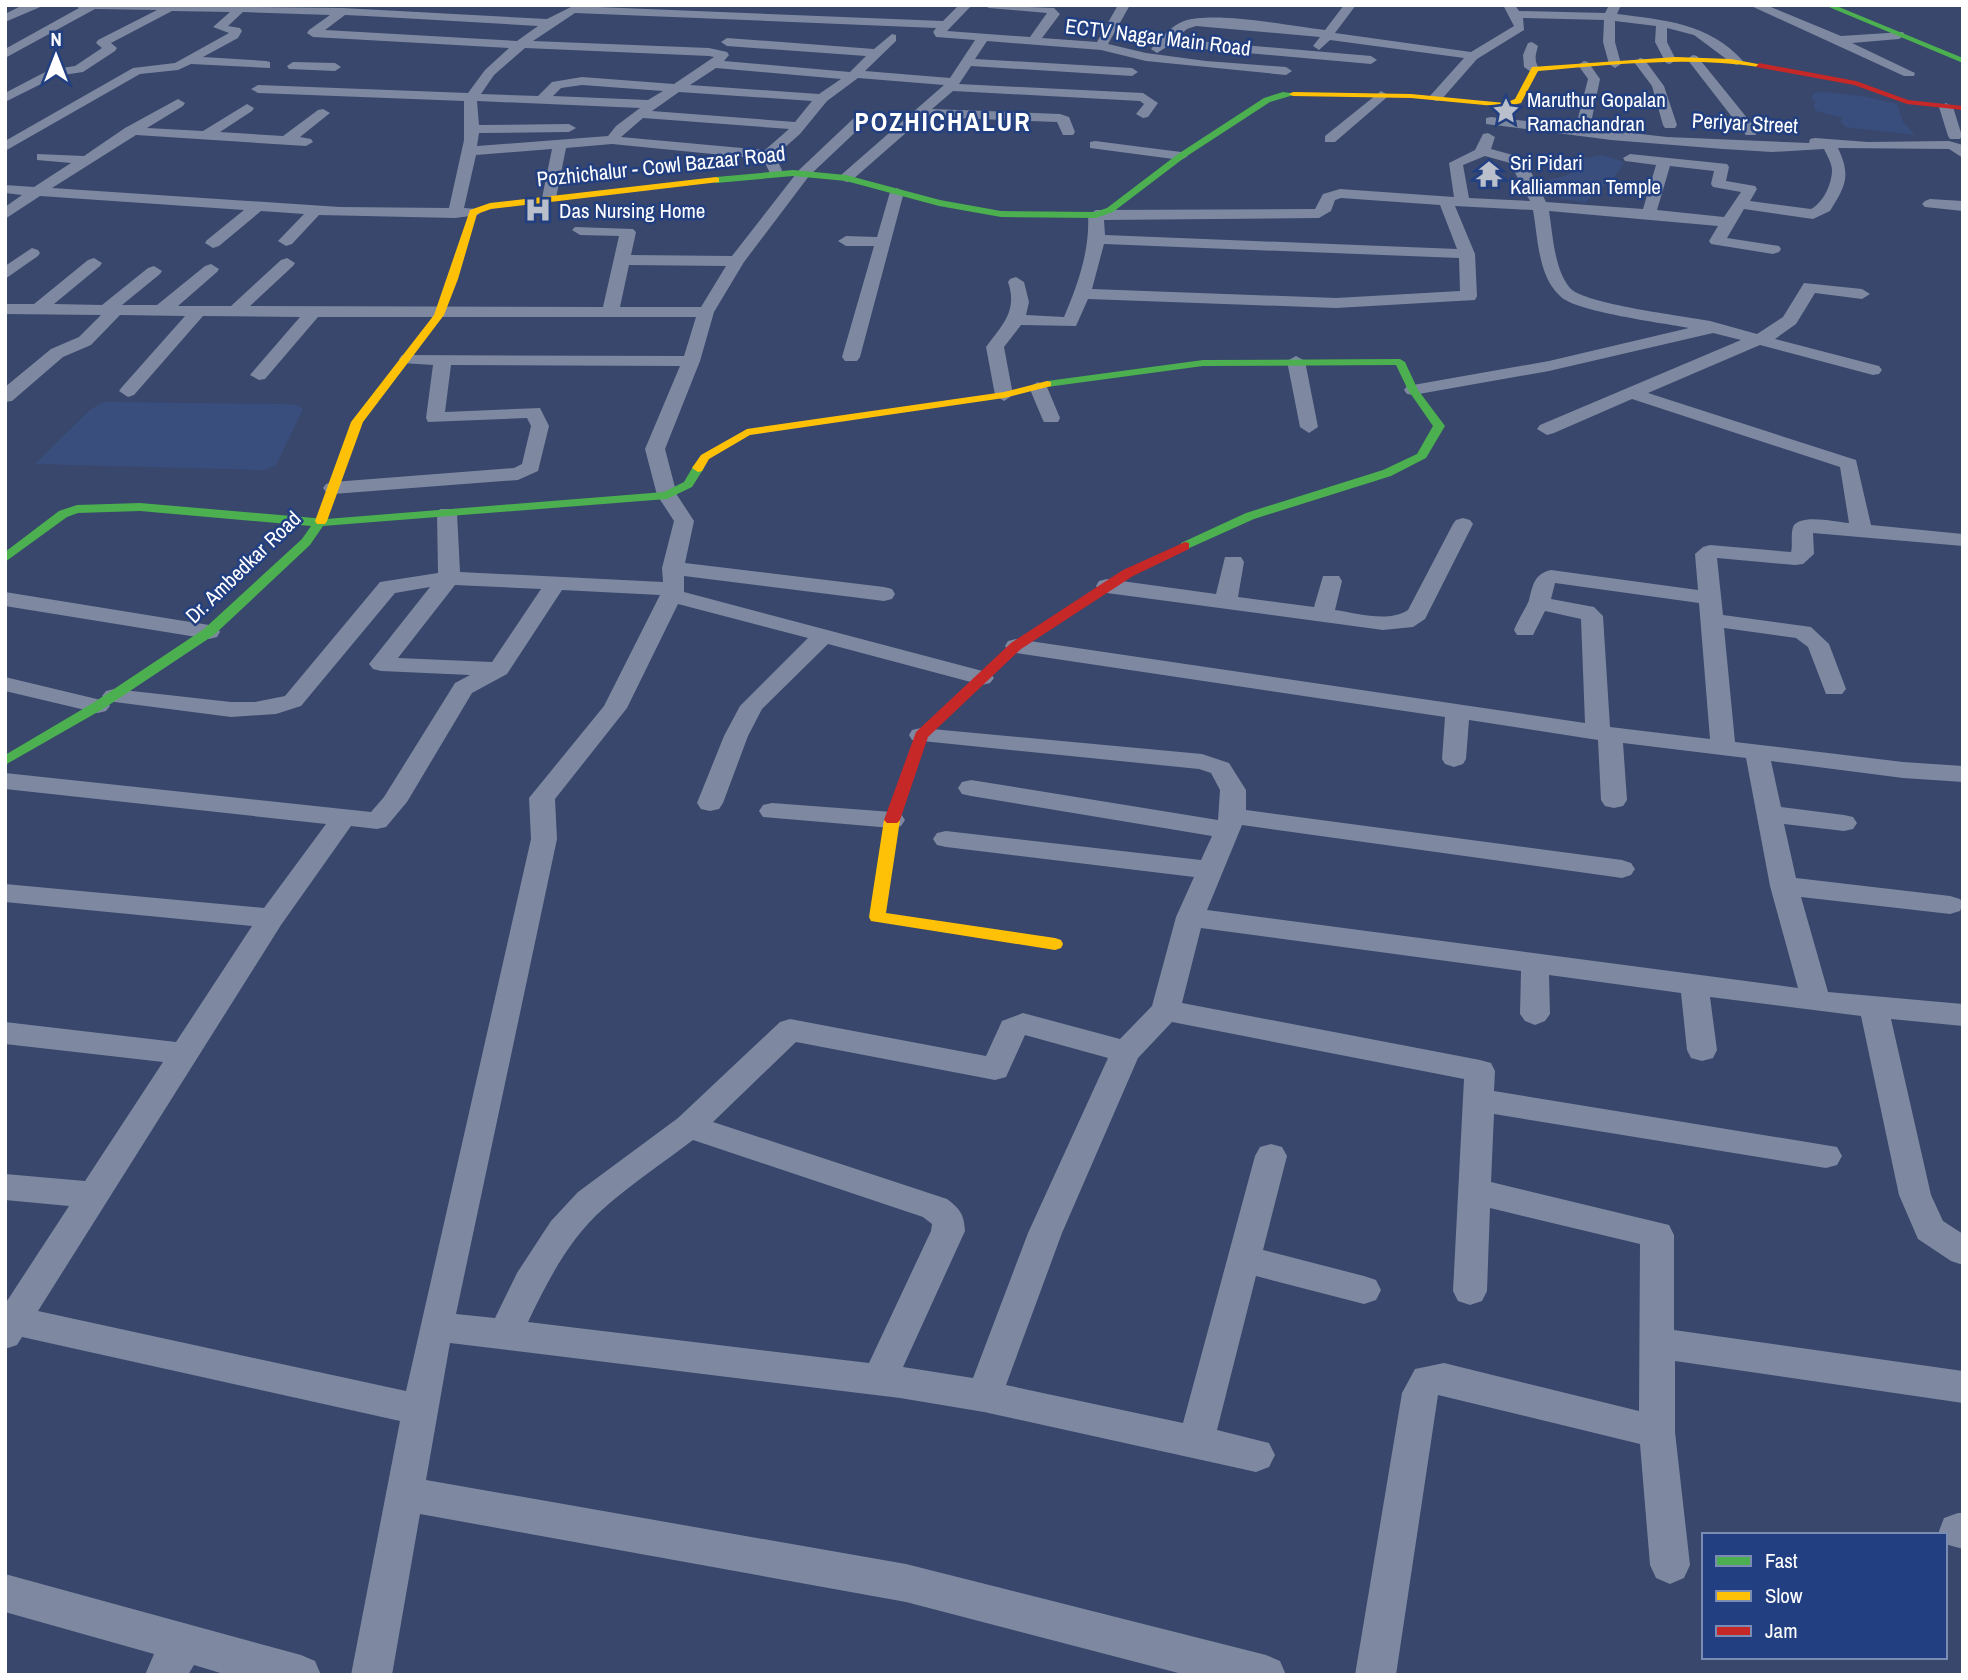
<svg xmlns="http://www.w3.org/2000/svg" width="1968" height="1680" font-family="'Archivo Narrow',sans-serif">
<rect width="100%" height="100%" fill="#38476b"/>
<path fill="#3a4e7d" d="M 1824,92 L 1867,97 L 1897,104 L 1903,122 L 1915,135 L 1845,127 L 1840,121 L 1843,118 L 1816,111 L 1813,106 L 1816,103 L 1811,98 L 1814,93 Z
M 1602,155 L 1624,162 C 1614,182 1600,187 1585,203 L 1560,198 L 1562,196 L 1546,192 L 1544,186 L 1549,179 L 1565,176 L 1578,169 L 1579,159 Z
M 104,402 L 283,404 L 296,405 L 303,409 L 276,465 L 265,470 L 35,464 L 91,409 Z"/>
<g fill="none" stroke-linecap="round" stroke-linejoin="round">
<path fill="#7e88a1" fill-rule="evenodd" d="M 23,5 L 45,5 L 5,22 L 5,14 Z
M 74,5 L 343,8 L 547,19 L 573,6 L 943,21 L 959,5 L 972,5 L 947,31 L 1030,37 L 1047,13 L 989,8 L 983,5 L 1054,8 L 1060,14 L 1042,38 L 1097,42 L 1118,5 L 1130,5 L 1108,44 L 1146,53 L 1206,61 L 1286,67 L 1292,71 L 1286,75 L 1146,61 L 1101,50 L 987,41 L 975,59 L 1132,68 L 1138,72 L 1132,76 L 971,66 L 959,84 L 1143,93 L 1158,103 L 1148,117 L 1143,118 L 1136,114 L 1144,104 L 1140,101 L 953,91 L 932,109 L 1060,114 L 1069,117 L 1075,132 L 1073,135 L 1063,135 L 1057,122 L 924,117 L 851,181 L 846,182 L 839,178 L 841,175 L 944,85 L 858,78 L 827,101 L 800,134 L 775,156 L 782,170 L 780,173 L 770,173 L 763,159 L 612,144 L 566,148 L 556,198 L 549,202 L 542,198 L 552,149 L 476,155 L 464,208 L 478,209 L 481,212 L 478,215 L 455,218 L 319,215 L 292,244 L 286,246 L 278,241 L 304,214 L 261,211 L 219,246 L 213,248 L 205,243 L 207,240 L 244,210 L 40,196 L 5,219 L 5,207 L 22,195 L 5,193 L 5,185 L 34,187 L 71,163 L 37,160 L 37,154 L 84,156 L 125,128 L 178,99 L 185,103 L 183,106 L 147,128 L 203,131 L 247,104 L 254,108 L 252,111 L 220,132 L 283,136 L 318,110 L 323,109 L 330,113 L 300,137 L 311,139 L 313,142 L 306,146 L 136,135 L 52,188 L 340,207 L 449,208 L 464,140 L 464,101 L 258,93 L 251,89 L 258,85 L 468,93 L 485,70 L 509,48 L 313,37 L 307,33 L 309,30 L 330,15 L 243,12 L 228,26 L 240,28 L 242,31 L 238,38 L 203,57 L 266,61 L 270,62 L 270,68 L 191,64 L 178,70 L 140,74 L 5,151 L 5,141 L 133,68 L 175,63 L 229,33 L 213,27 L 230,12 L 172,11 L 111,43 L 117,48 L 115,51 L 83,72 L 57,76 L 5,102 L 5,93 L 49,70 L 75,66 L 102,48 L 96,43 L 98,40 L 157,10 L 95,9 L 5,58 L 5,49 L 79,8 ZM 575,13 L 936,28 L 933,32 L 936,37 L 975,40 L 950,78 L 865,71 L 896,41 L 896,35 L 892,34 L 874,49 L 727,38 L 721,42 L 727,46 L 866,56 L 850,72 L 724,61 L 729,55 L 727,52 L 709,48 L 533,41 ZM 345,15 L 366,16 L 538,26 L 517,41 L 325,30 ZM 525,48 L 709,56 L 714,57 L 674,84 L 582,77 L 552,82 L 538,96 L 481,94 L 494,75 ZM 716,68 L 841,79 L 819,94 L 690,85 ZM 582,85 L 663,91 L 648,100 L 553,96 L 561,88 ZM 679,92 L 812,101 L 795,122 L 652,111 ZM 477,101 L 640,108 L 616,126 L 608,136 L 477,146 L 479,133 L 569,132 L 576,128 L 569,124 L 479,125 ZM 643,118 L 789,129 L 765,150 L 621,137 Z
M 1344,5 L 1356,5 L 1335,33 L 1471,52 L 1514,26 L 1503,5 L 1515,5 L 1519,11 L 1605,13 L 1609,5 L 1621,5 L 1617,14 C 1664,20 1709,23 1743,61 L 1737,65 L 1733,64 L 1694,35 L 1667,28 L 1667,42 L 1676,60 L 1670,64 L 1666,63 L 1655,42 L 1656,26 L 1615,21 L 1615,42 L 1621,64 L 1615,68 L 1609,64 L 1603,42 L 1604,20 L 1523,18 L 1524,30 L 1477,59 L 1441,100 L 1436,101 L 1429,97 L 1464,58 L 1330,40 L 1319,50 L 1313,46 L 1320,37 L 1196,26 L 1187,29 L 1175,39 L 1371,56 L 1377,60 L 1371,64 L 1168,46 L 1157,53 L 1151,49 C 1159,40 1172,25 1184,21 C 1216,11 1289,26 1325,30 Z
M 1749,5 L 1766,5 L 1841,36 L 1903,32 L 1905,35 L 1899,39 L 1852,43 L 1915,73 L 1914,76 L 1904,76 Z
M 1532,42 L 1538,46 C 1535,56 1534,62 1540,70 L 1534,74 L 1524,67 L 1523,55 L 1528,43 Z
M 1693,55 L 1697,56 L 1756,129 L 1756,135 L 1746,135 L 1687,59 Z
M 1640,58 L 1644,59 L 1664,86 L 1677,125 L 1675,128 L 1665,128 L 1663,125 L 1652,86 L 1634,62 Z
M 1584,61 L 1588,62 L 1600,79 L 1592,118 L 1585,122 L 1578,118 L 1588,79 L 1578,65 Z
M 293,62 L 335,63 L 341,67 L 335,71 L 289,69 L 287,66 Z
M 1381,91 L 1388,95 L 1386,98 L 1335,142 L 1325,142 L 1325,136 Z
M 1946,103 L 1953,107 L 1962,136 L 1960,139 L 1950,139 L 1948,136 L 1939,107 Z
M 860,116 L 865,117 L 865,123 L 809,176 L 744,262 L 714,312 L 700,361 L 665,449 L 677,495 L 694,521 L 685,563 L 884,587 L 892,589 L 895,594 L 892,599 L 884,601 L 684,576 L 684,592 L 990,673 L 994,678 L 990,683 L 982,685 L 828,644 L 762,709 L 748,736 L 723,803 L 719,809 L 710,811 L 701,809 L 697,803 L 724,736 L 740,706 L 808,638 L 678,604 L 627,708 L 555,799 L 557,839 L 456,1314 L 495,1318 L 517,1273 L 551,1221 L 578,1192 L 678,1118 L 780,1022 L 790,1019 L 986,1056 L 1002,1021 L 1023,1013 L 1120,1039 L 1152,1006 L 1176,917 L 1194,877 L 946,847 L 937,845 L 933,839 L 937,833 L 946,831 L 1201,860 L 1212,836 L 971,796 L 962,794 L 958,788 L 962,782 L 971,780 L 1218,820 L 1220,790 L 1211,773 L 1199,769 L 912,740 L 909,735 L 912,730 L 921,728 L 1202,754 L 1229,763 L 1246,790 L 1246,810 L 1622,860 L 1631,863 L 1635,869 L 1631,875 L 1622,878 L 1242,825 L 1207,910 L 1798,988 L 1770,886 L 1746,758 L 1623,743 L 1627,800 L 1623,806 L 1614,808 L 1605,806 L 1601,800 L 1598,740 L 1469,720 L 1466,759 L 1463,764 L 1454,767 L 1445,764 L 1442,759 L 1445,717 L 1016,653 L 1008,651 L 1005,646 L 1008,641 L 1016,639 L 1585,723 L 1581,619 L 1545,611 L 1533,635 L 1517,635 L 1514,630 C 1517,622 1528,604 1529,600 C 1533,585 1534,574 1551,570 L 1698,590 L 1695,554 L 1703,547 L 1710,545 L 1791,552 C 1793,546 1790,531 1794,525 C 1804,514 1836,522 1849,523 L 1840,467 L 1632,399 L 1554,433 L 1547,435 L 1537,429 L 1540,425 L 1741,340 L 1713,333 L 1549,371 L 1413,395 L 1407,394 L 1404,390 L 1407,386 L 1413,385 L 1549,361 L 1689,328 C 1664,323 1575,312 1560,296 C 1538,276 1538,238 1533,210 L 1455,206 L 1475,254 L 1477,296 L 1475,300 L 1336,308 L 1088,299 L 1076,326 L 1021,325 L 1004,347 L 1013,395 L 1004,401 L 995,395 L 986,347 C 1002,325 1018,311 1008,282 L 1010,279 L 1016,277 L 1024,282 L 1029,302 L 1026,315 L 1064,317 C 1078,284 1090,250 1088,215 L 1096,210 L 1315,209 L 1323,194 L 1340,189 L 1454,197 L 1449,163 L 1475,150 L 1483,134 L 1488,133 L 1495,137 L 1491,149 L 1520,157 L 1528,166 L 1546,202 L 1643,209 L 1656,165 L 1625,161 L 1623,158 L 1630,154 L 1727,164 L 1729,167 L 1726,181 L 1755,186 L 1757,189 L 1750,201 L 1811,209 C 1823,203 1832,184 1832,170 C 1832,164 1827,155 1824,149 L 1772,152 L 1723,149 L 1611,140 L 1486,124 L 1486,118 L 1491,117 L 1667,137 L 1809,143 L 1810,139 L 1815,138 L 1868,142 L 1949,141 L 1963,145 L 1963,158 L 1949,149 L 1838,148 C 1851,176 1846,185 1830,211 L 1813,219 L 1744,209 L 1727,238 L 1779,246 L 1781,249 L 1779,252 L 1773,254 L 1711,244 L 1709,241 L 1718,226 L 1549,211 C 1553,235 1554,269 1570,288 C 1584,304 1684,316 1710,321 C 1726,325 1741,330 1757,334 L 1783,317 L 1804,283 L 1862,289 L 1870,294 L 1862,299 L 1815,293 L 1796,324 L 1775,339 L 1879,366 L 1882,370 L 1879,374 L 1873,375 L 1760,345 L 1648,393 L 1856,460 L 1871,525 L 1963,534 L 1963,546 L 1813,533 L 1814,554 L 1803,564 L 1795,565 L 1717,558 L 1723,615 L 1811,627 L 1829,644 L 1846,689 L 1842,694 L 1826,694 L 1808,647 L 1796,638 L 1724,628 L 1735,742 L 1903,762 L 1963,766 L 1963,782 L 1903,778 L 1771,761 L 1781,807 L 1844,815 L 1853,817 L 1857,823 L 1853,829 L 1844,831 L 1784,824 L 1796,878 L 1950,896 L 1960,899 L 1963,903 L 1960,911 L 1950,914 L 1801,897 L 1828,992 L 1963,1004 L 1963,1026 L 1891,1019 L 1931,1195 L 1943,1221 L 1963,1234 L 1963,1265 L 1951,1261 L 1918,1239 L 1899,1195 L 1861,1016 L 1710,997 L 1717,1050 L 1713,1058 L 1702,1061 L 1691,1058 L 1687,1050 L 1681,993 L 1549,975 L 1550,1014 L 1545,1021 L 1535,1025 L 1525,1021 L 1520,1014 L 1521,971 L 1201,928 L 1182,1003 L 1480,1060 L 1491,1063 L 1495,1071 L 1494,1091 L 1837,1147 L 1842,1156 L 1837,1165 L 1826,1168 L 1494,1114 L 1491,1182 L 1669,1225 L 1674,1235 L 1674,1330 L 1963,1371 L 1963,1403 L 1675,1361 L 1675,1432 L 1690,1565 L 1684,1578 L 1670,1584 L 1656,1578 L 1650,1565 L 1640,1444 L 1438,1395 L 1396,1675 L 1355,1675 L 1402,1393 L 1415,1369 L 1444,1363 L 1639,1411 L 1640,1244 L 1490,1208 L 1487,1291 L 1482,1301 L 1470,1305 L 1458,1301 L 1453,1291 L 1464,1079 L 1172,1022 L 1138,1058 L 1062,1233 L 1006,1385 L 1183,1423 L 1255,1156 L 1260,1147 L 1271,1144 L 1282,1147 L 1287,1156 L 1263,1250 L 1364,1276 L 1376,1280 L 1381,1290 L 1376,1300 L 1364,1304 L 1256,1276 L 1217,1430 L 1269,1443 L 1275,1455 L 1269,1467 L 1256,1472 L 984,1412 L 900,1398 L 450,1343 L 426,1480 L 906,1564 L 1266,1655 L 1280,1661 L 1286,1675 L 1186,1675 L 906,1602 L 420,1514 L 392,1675 L 351,1675 L 400,1421 L 22,1337 L 17,1345 L 5,1349 L 5,1304 L 69,1206 L 5,1200 L 5,1174 L 85,1181 L 163,1062 L 5,1044 L 5,1022 L 176,1042 L 252,926 L 5,902 L 5,884 L 264,908 L 326,824 L 5,789 L 5,773 L 371,812 L 384,797 L 455,683 L 470,675 L 381,671 L 373,669 L 369,664 L 430,587 L 395,593 L 301,706 L 276,714 L 231,717 L 107,701 L 110,706 L 106,711 L 98,713 L 5,691 L 5,677 L 105,701 L 102,696 L 106,691 L 114,689 L 231,702 L 255,702 L 285,696 L 380,582 L 438,573 L 437,513 L 440,509 L 454,509 L 457,513 L 460,572 L 663,582 L 662,568 L 674,521 L 657,495 L 645,449 L 680,366 L 451,365 L 445,412 L 540,408 L 549,426 L 538,471 L 518,480 L 333,494 L 326,492 L 323,488 L 326,484 L 333,482 L 514,468 L 522,464 L 531,426 L 527,418 L 428,422 L 426,418 L 433,365 L 402,363 L 399,359 L 402,355 L 684,356 L 696,317 L 318,317 L 265,379 L 259,380 L 250,375 L 300,317 L 203,316 L 134,395 L 128,397 L 119,391 L 122,387 L 185,316 L 120,315 L 91,345 L 63,357 L 12,401 L 5,402 L 5,387 L 51,349 L 79,337 L 101,315 L 5,314 L 5,304 L 34,304 L 88,260 L 94,258 L 102,263 L 100,266 L 54,304 L 102,305 L 148,268 L 154,266 L 162,271 L 160,274 L 122,305 L 157,305 L 205,266 L 211,264 L 219,269 L 217,272 L 178,306 L 231,306 L 281,260 L 287,258 L 295,263 L 293,266 L 250,306 L 603,307 L 619,236 L 580,235 L 572,230 L 575,227 L 633,229 L 636,232 L 631,255 L 732,256 L 799,170 L 855,117 ZM 1485,156 L 1510,163 L 1530,201 L 1469,198 L 1463,165 ZM 1670,166 L 1714,171 L 1711,184 L 1713,187 L 1741,192 L 1724,217 L 1657,210 ZM 1341,198 L 1440,205 L 1457,249 L 1105,235 L 1104,220 L 1319,218 L 1331,211 L 1335,200 ZM 1104,244 L 1459,258 L 1460,291 L 1336,298 L 1092,289 ZM 629,265 L 726,266 L 701,307 L 620,307 ZM 1555,583 L 1699,603 L 1710,739 L 1610,727 L 1603,616 L 1594,607 L 1551,599 ZM 455,585 L 541,589 L 492,662 L 398,658 ZM 562,590 L 660,595 L 604,706 L 529,798 L 531,839 L 406,1391 L 38,1311 L 281,925 L 351,826 L 377,829 L 386,827 L 407,802 L 472,693 L 507,674 ZM 1025,1035 L 1108,1058 L 1028,1233 L 973,1378 L 903,1367 L 965,1231 C 964,1214 960,1209 947,1199 L 713,1122 L 796,1042 L 995,1080 L 1006,1077 ZM 693,1140 L 923,1217 L 932,1224 L 931,1231 L 869,1363 L 528,1322 C 547,1282 569,1239 603,1209 C 631,1184 663,1163 693,1140 Z
M 1095,141 L 1181,152 L 1188,156 L 1181,160 L 1090,148 L 1090,142 Z
M 897,188 L 904,192 L 860,357 L 857,361 L 845,361 L 842,357 L 874,246 L 846,246 L 838,241 L 846,236 L 877,237 L 890,192 Z
M 1930,199 L 1963,201 L 1963,211 L 1925,207 L 1922,204 L 1925,201 Z
M 32,248 L 38,250 L 40,253 L 38,256 L 5,279 L 5,266 Z
M 1296,356 L 1305,361 L 1318,427 L 1309,433 L 1300,427 L 1287,361 Z
M 1038,382 L 1047,387 L 1060,418 L 1058,422 L 1044,422 L 1042,418 L 1029,387 Z
M 1463,518 L 1470,520 L 1473,524 L 1425,619 L 1413,627 L 1383,630 L 1107,593 L 1099,591 L 1096,586 L 1099,581 L 1107,579 L 1216,594 L 1225,557 L 1241,557 L 1244,562 L 1238,597 L 1314,607 L 1323,576 L 1339,576 L 1342,581 L 1335,610 C 1357,613 1388,623 1408,610 L 1453,524 L 1456,520 Z
M 5,592 L 209,625 L 217,627 L 220,632 L 217,637 L 209,639 L 5,606 Z
M 772,803 L 892,812 L 901,814 L 905,820 L 901,826 L 892,828 L 763,817 L 759,811 L 763,805 Z
M 1958,1513 L 1963,1513 L 1963,1549 L 1945,1544 L 1945,1535 L 1940,1535 L 1939,1531 L 1944,1518 Z
M 5,1574 L 301,1655 L 315,1661 L 321,1675 L 227,1675 L 194,1665 L 188,1675 L 145,1675 L 154,1654 L 5,1612 Z"/>
<path fill="#4caf50" fill-rule="evenodd" d="M 1824,5 L 1834,5 L 1963,58 L 1963,63 Z
M 1283,92 L 1297,94 L 1270,102 L 1184,158 L 1113,212 L 1096,218 L 1001,217 L 939,206 L 846,181 L 793,176 L 716,183 L 712,180 L 716,177 L 793,170 L 846,175 L 940,200 L 1001,211 L 1095,212 L 1107,208 L 1178,154 L 1264,98 Z
M 1400,359 L 1405,362 L 1418,390 L 1445,426 L 1426,458 L 1391,476 L 1254,519 L 1185,550 L 1181,549 L 1181,543 L 1246,513 L 1383,470 L 1417,454 L 1433,426 L 1408,390 L 1396,365 L 1203,366 L 1047,387 L 1042,384 L 1047,381 L 1203,360 Z
M 698,464 L 704,468 L 692,487 L 667,499 L 323,526 L 310,545 L 214,635 L 103,709 L 5,765 L 5,755 L 93,703 L 204,629 L 302,539 L 311,526 L 140,511 L 78,513 L 67,517 L 5,562 L 5,552 L 59,511 L 77,505 L 140,503 L 326,519 L 664,492 L 684,482 L 694,465 Z"/>
<path fill="#ffc107" fill-rule="evenodd" d="M 1676,57 L 1731,59 L 1763,65 L 1759,67 C 1685,56 1612,65 1538,71 L 1521,103 L 1505,107 L 1411,98 L 1293,96 L 1289,94 L 1293,92 L 1411,94 L 1505,103 L 1515,99 L 1532,67 Z
M 716,177 L 719,178 L 719,182 L 491,209 L 477,214 L 458,279 L 444,315 L 363,422 L 327,521 L 325,524 L 317,524 L 315,521 L 351,422 L 434,315 L 470,210 L 490,203 Z
M 1047,381 L 1051,382 L 1051,386 L 1004,398 L 750,435 L 709,459 L 702,471 L 698,472 L 692,468 L 701,455 L 747,429 L 1004,392 Z
M 892,815 L 900,820 L 886,913 L 1055,938 L 1061,940 L 1063,944 L 1061,948 L 1055,950 L 871,921 L 869,917 L 884,820 Z"/>
<path fill="#c62828" fill-rule="evenodd" d="M 1759,63 L 1856,81 L 1908,100 L 1963,106 L 1963,110 L 1907,104 L 1854,85 L 1756,67 Z
M 1185,542 L 1189,543 L 1189,549 L 1133,576 L 1021,649 L 928,737 L 900,820 L 897,823 L 887,823 L 884,820 L 916,732 L 1011,643 L 1123,570 Z"/>
</g>
<defs>
<symbol id="sight-bare" viewBox="-9 -9 18 18"><path d="M0-6L1.8-2.2L6-1.7L2.9 1.2L3.7 5.4L0 3.3L-3.7 5.4L-2.9 1.2L-6-1.7L-1.8-2.2Z" fill="#b9bfcb" stroke="#223f81" stroke-width="2.5" paint-order="stroke"/></symbol>
<symbol id="temple-bare" viewBox="-9 -9 18 18"><path d="M0-6L5-2H3V0L6.5 2.5H4V6H1.5V3h-3V6H-4V2.5H-6.5L-3 0V-2H-5Z" fill="#b9bfcb" stroke="#223f81" stroke-width="2.5" paint-order="stroke"/></symbol>
<symbol id="hospital-bare" viewBox="-9 -9 18 18"><path d="M-5-5h3v3.5h4V-5h3V5h-3V1.5h-4V5h-3Z" fill="#b9bfcb" stroke="#223f81" stroke-width="2.5" paint-order="stroke"/></symbol>
</defs>
<g fill-rule="evenodd">
<use href="#sight-bare" x="1487" y="92" width="38" height="38"/>
<use href="#temple-bare" x="1470" y="155" width="38" height="38"/>
<use href="#hospital-bare" x="519" y="191" width="38" height="38"/>
</g>
<g text-anchor="middle" dominant-baseline="central" stroke-width="5" stroke-linejoin="round" paint-order="stroke">
<g font-size="21" fill="#fff" stroke="#223f81">
<text transform="translate(1158 37) rotate(7)">ECTV Nagar Main Road</text>
<text transform="translate(1745 123) rotate(3)">Periyar Street</text>
<text transform="translate(661 166) rotate(-6)">Pozhichalur - Cowl Bazaar Road</text>
<text transform="translate(243 567) rotate(-44)">Dr. Ambedkar Road</text>
</g>
<g font-size="21" fill="#fff" stroke="#223f81" text-anchor="start">
<text x="1527" y="99">Maruthur Gopalan<tspan x="1527" dy="24">Ramachandran</tspan></text>
<text x="1510" y="162">Sri Pidari<tspan x="1510" dy="24">Kalliamman Temple</tspan></text>
<text x="559" y="210">Das Nursing Home</text>
</g>
<g font-size="26" font-weight="bold" letter-spacing="2" fill="#fff" stroke="#223f81">
<text x="943" y="121">POZHICHALUR</text>
</g>
</g>
<rect width="1968" height="1680" fill="none" stroke="#ffffff" stroke-width="14"/>
<rect x="1702" y="1533" width="245" height="126" fill="#223f81" stroke="#7a8cb3" stroke-width="2"/>
<rect x="1716" y="1556" width="35" height="10" fill="#4caf50" stroke="#7a8cb3" stroke-width="2"/>
<text x="1765" y="1568" font-size="21" fill="#ffffff">Fast</text>
<rect x="1716" y="1591" width="35" height="10" fill="#ffc107" stroke="#7a8cb3" stroke-width="2"/>
<text x="1765" y="1603" font-size="21" fill="#ffffff">Slow</text>
<rect x="1716" y="1626" width="35" height="10" fill="#c62828" stroke="#7a8cb3" stroke-width="2"/>
<text x="1765" y="1638" font-size="21" fill="#ffffff">Jam</text>
<g transform="translate(56 56)" stroke="#223f81" stroke-width="5" paint-order="stroke">
<path d="M0-5L12 26L0 18L-12 26Z" fill="#ffffff"/>
<text y="-10" font-size="19" font-weight="bold" text-anchor="middle" fill="#ffffff">N</text>
</g>
</svg>
